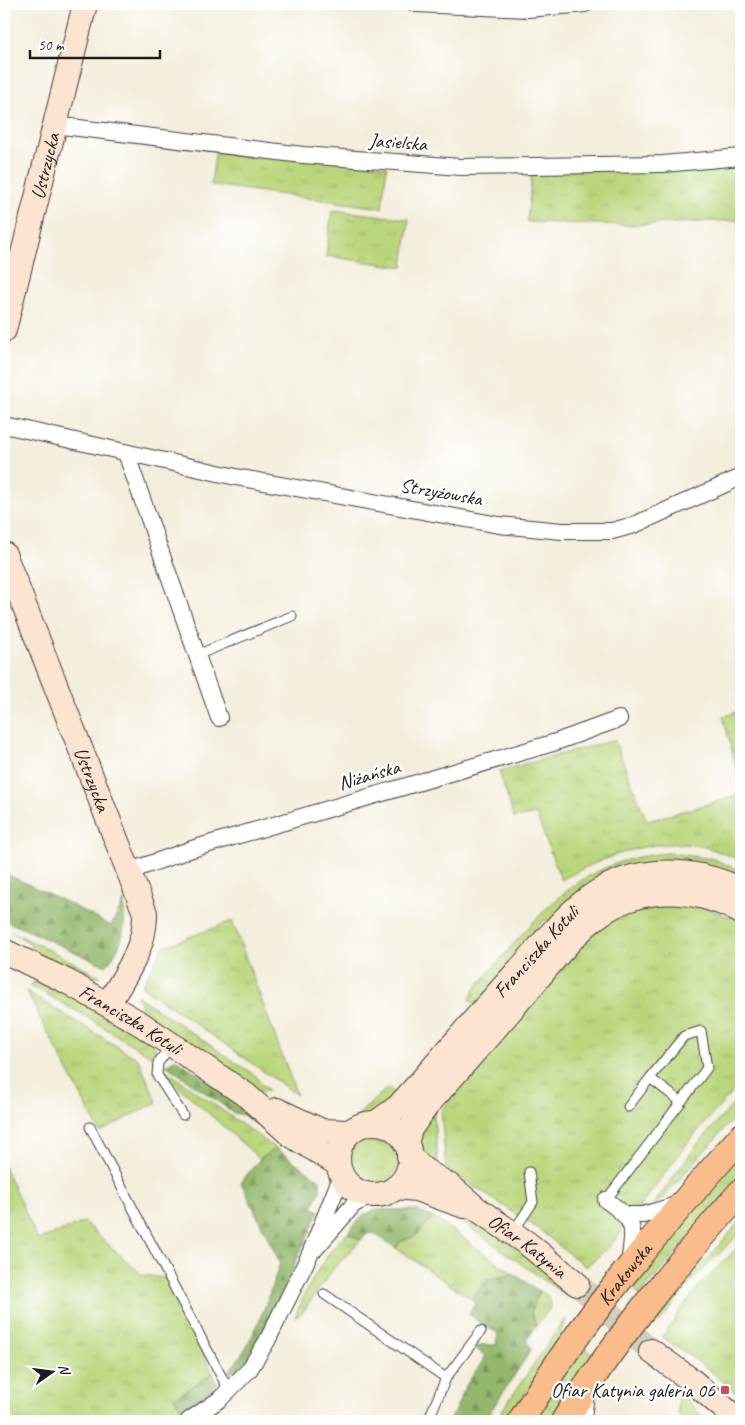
<svg xmlns="http://www.w3.org/2000/svg" width="745" height="1425" font-family="Caveat,sans-serif">
<defs>
<pattern id="grass-tufts" width="24" height="20" patternUnits="userSpaceOnUse" patternTransform="scale(1.25)"><rect width="24" height="20" fill="#bad67c"/><path d="M3 7l-1-3M5 7V3M7 7l1-3M15 17l-1-3M17 17v-4M19 17l1-3" fill="none" stroke="#9fb76b"/></pattern>
<pattern id="forest-firs" width="22" height="20" patternUnits="userSpaceOnUse" patternTransform="scale(1.25)"><rect width="22" height="20" fill="#93b76c"/><path d="M5 1l3.5 6h-7zM16 11l3.5 6h-7z" fill="#779458"/></pattern>
</defs>
<rect width="100%" height="100%" fill="#fff"/>
<filter id="ink" filterUnits="userSpaceOnUse"><feTurbulence type="fractalNoise" baseFrequency=".02" numOctaves="2"/><feDisplacementMap in="SourceGraphic" scale="10" xChannelSelector="R" yChannelSelector="G"/><feConvolveMatrix kernelMatrix="1 2 1 2 8 2 1 2 1" color-interpolation-filters="sRGB"/></filter>
<filter id="wash" filterUnits="userSpaceOnUse"><feTurbulence type="fractalNoise" baseFrequency=".0096" numOctaves="4" result="noise"/><feDisplacementMap in="SourceGraphic" scale="20" xChannelSelector="R" yChannelSelector="G"/><feGaussianBlur stdDeviation="1.12" result="paint"/><feColorMatrix in="noise" values="0 0 0 0 0 0 0 0 0 0 0 0 0 0 0 0 0 1.4 0 .05"/><feComposite in="paint" operator="in"/></filter>
<g filter="url(#wash)">
<rect width="100%" height="100%" fill="#f3eedb"/>
<path fill="url(#grass-tufts)" stroke="#6b794c" d="M 216,147 L 387,166 L 382,208 L 211,185 Z
M 741,161 L 741,220 L 629,225 L 527,222 L 532,171 Z
M 332,210 L 409,219 L 403,267 L 326,256 Z
M 741,710 L 741,786 L 723,717 Z
M 614,740 L 647,821 L 741,795 L 741,860 C 728,855 714,849 701,846 C 650,837 604,857 561,880 L 536,814 L 514,818 L 499,771 Z
M 668,853 L 713,859 L 741,871 L 741,883 L 554,921 L 544,920 L 522,944 L 524,948 L 518,948 L 507,960 L 509,971 L 474,1004 L 470,999 L 475,988 C 536,922 571,860 668,853 Z
M 681,899 L 741,921 L 741,1082 L 689,1141 L 611,1245 L 586,1267 L 537,1228 L 446,1168 L 441,1111 L 450,1101 L 445,1096 L 585,936 L 628,907 Z
M 232,921 L 297,1095 L 142,986 L 163,947 Z
M 11,931 L 100,976 C 76,980 49,962 30,949 L 31,944 Z
M 40,978 L 155,1044 L 154,1058 L 85,1016 L 30,985 Z
M 26,991 L 138,1059 L 157,1102 L 100,1132 Z
M 137,996 L 256,1076 L 261,1084 L 269,1090 L 261,1092 L 144,1013 Z
M 164,1069 L 275,1148 L 260,1159 L 162,1072 Z
M 388,1087 L 394,1093 L 395,1101 L 377,1114 L 353,1120 Z
M 741,1096 L 741,1110 L 661,1200 L 653,1205 L 696,1146 Z
M 433,1108 L 438,1163 L 433,1169 C 414,1141 416,1137 433,1108 Z
M349 1158a25 25 0 1 1 50 0a25 25 0 1 1-50 0Z
M 741,1153 L 741,1176 L 640,1295 L 628,1285 Z
M 4,1166 L 38,1240 L 84,1222 L 142,1275 L 166,1278 L 213,1373 L 174,1398 L 181,1408 L 159,1421 L 4,1421 Z
M 438,1205 L 494,1231 L 560,1284 L 569,1294 L 568,1297 Z
M 433,1217 L 514,1274 L 489,1279 L 471,1299 L 396,1248 L 400,1242 L 417,1235 Z
M 741,1220 L 741,1232 L 692,1281 L 659,1323 L 656,1322 L 689,1280 Z
M 348,1233 L 361,1240 L 332,1270 L 303,1312 L 295,1317 C 305,1291 326,1251 348,1233 Z
M 741,1244 L 741,1398 L 707,1368 L 662,1337 L 676,1319 L 675,1317 L 704,1281 Z
M 539,1291 L 549,1297 L 550,1308 L 536,1326 L 531,1312 Z
M 564,1320 L 566,1320 C 549,1360 531,1387 504,1421 L 495,1421 Z
M 583,1346 L 595,1356 L 552,1421 L 534,1421 Z
M 677,1392 L 680,1392 L 706,1421 L 688,1421 L 678,1414 Z"/>
<path fill="url(#forest-firs)" stroke="#586a44" d="M 4,873 L 68,903 L 111,926 L 124,901 C 125,930 125,942 106,966 L 4,920 Z
M 176,1059 L 241,1103 L 291,1149 L 243,1115 L 234,1113 L 166,1065 Z
M 275,1148 L 320,1180 L 320,1192 L 312,1207 L 319,1211 L 273,1312 L 241,1368 L 225,1375 C 255,1345 266,1302 280,1263 L 241,1182 L 260,1159 Z
M 377,1210 L 415,1210 L 433,1217 L 417,1235 L 400,1242 L 396,1248 L 373,1233 L 367,1234 L 361,1240 L 348,1233 L 363,1215 Z
M 514,1274 L 539,1291 L 531,1312 L 536,1326 L 527,1341 L 531,1350 L 484,1421 L 450,1421 L 467,1384 L 486,1356 L 475,1348 L 483,1345 L 496,1345 L 498,1333 L 479,1323 L 469,1313 L 476,1303 L 471,1299 L 489,1279 Z
M 213,1373 L 218,1386 L 181,1408 L 174,1398 Z"/>
</g>
<g filter="url(#ink)">
<g fill="none" stroke-linecap="round" stroke-linejoin="round">
<path stroke="#d3cebe" stroke-width="24" stroke-dasharray="24 12" stroke-linecap="butt" d="M 577,1284 L 651,1351"/>
<defs>
<path id="lane" d="M 197,655 L 292,616
M 171,1045 L 158,1063 L 157,1075 L 183,1115
M 628,1107 L 650,1078
M 90,1127 L 229,1391
M 606,1200 L 707,1068 L 701,1031 L 684,1036 L 650,1078 L 681,1102
M 513,1232 L 533,1202 L 529,1172
M 324,1294 L 446,1378
M 428,1421 L 446,1378 L 481,1331
M 586,1421 L 589,1399"/>
<path id="street" d="M 416,4 L 528,9 L 585,4
M 54,125 L 303,155 L 461,167 L 663,164 L 741,157
M 4,425 L 236,477 L 499,525 L 562,531 L 612,531 L 634,525 L 741,477
M 126,453 L 219,718
M 130,871 L 192,849 L 556,742 L 619,719
M 606,1200 C 639,1224 633,1226 629,1266
M 627,1215 L 643,1215 L 680,1204
M 315,1249 L 354,1204 L 373,1195
M 188,1421 L 220,1399 L 249,1370 L 267,1341 L 309,1256 L 339,1182 L 340,1170"/>
<g id="secondary">
<path id="s1" d="M 4,330 L 85,4"/>
<path id="s2" d="M 4,554 L 145,913 C 146,947 124,977 108,1004"/>
<path id="s3" d="M 4,951 L 68,982 L 141,1024 L 246,1095 L 291,1135 L 338,1164"/>
<path d="M 277,1110 L 322,1131 L 350,1132"/>
<path id="s4" d="M 376,1123 L 398,1107 C 438,1063 476,1017 516,973 C 540,948 562,917 590,897 C 635,865 693,866 741,890"/>
<circle cx="374" cy="1159" r="36"/>
<path d="M 406,1144 L 410,1129 L 428,1104 C 460,1068 492,1032 523,996 C 546,970 568,939 595,918 C 639,884 694,886 741,912"/>
<path id="s5" d="M 409,1156 L 424,1170 L 450,1186 L 477,1209 L 528,1244 L 577,1284"/>
<path d="M 396,1187 L 416,1189 L 464,1206"/>
<path d="M 651,1351 L 691,1380 L 739,1421"/>
</g>
<g id="primary">
<path id="s6" d="M 521,1421 C 582,1318 662,1226 741,1137"/>
<path d="M 564,1421 C 615,1339 677,1264 741,1192"/>
</g>
</defs>
<use href="#lane" stroke="#3c3c39" stroke-width="11"/>
<use href="#street" stroke="#3c3c39" stroke-width="18"/>
<use href="#secondary" stroke="#3c3c39" stroke-width="26"/>
<use href="#primary" stroke="#3c3c39" stroke-width="28"/>
<use href="#lane" stroke="#fff" stroke-width="9"/>
<use href="#street" stroke="#fff" stroke-width="16"/>
<use href="#secondary" stroke="#fde4d1" stroke-width="24"/>
<use href="#primary" stroke="#fabc8b" stroke-width="26"/>
</g>
</g>
<rect fill="#d1495b" stroke="#fff" stroke-width="2" x="720" y="1385" width="10" height="10" rx="2.5"/>
<g text-anchor="middle" dominant-baseline="central" stroke-width="4.5" stroke-linejoin="round" paint-order="stroke">
<g font-size="20" fill="#1c1c1c" stroke="#fff">
<text transform="translate(398 142) rotate(4)">Jasielska</text>
<text stroke="none"><textPath href="#s1" startOffset="169">Ustrzycka</textPath></text>
<text transform="translate(441 492) rotate(10)">Strzyżowska</text>
<text transform="translate(369 775) rotate(-16)">Niżańska</text>
<text stroke="none"><textPath href="#s2" startOffset="242">Ustrzycka</textPath></text>
<text stroke="none"><textPath href="#s4" startOffset="235">Franciszka Kotuli</textPath></text>
<text stroke="none"><textPath href="#s3" startOffset="144">Franciszka Kotuli</textPath></text>
<text stroke="none"><textPath href="#s5" startOffset="149">Ofiar Katynia</textPath></text>
<text stroke="none"><textPath href="#s6" startOffset="180">Krakowska</textPath></text>
</g>
<g font-size="20" fill="#1c1c1c" stroke="#fff" text-anchor="end">
<text x="715" y="1390">Ofiar Katynia galeria 06</text>
</g>
</g>
<rect width="745" height="1425" fill="none" stroke="#fff" stroke-width="20"/>
<g transform="translate(52 1372) rotate(76)" stroke="#ffffff" stroke-width="4" paint-order="stroke">
<path d="M0-4L9 19L0 12L-9 19Z" fill="#1c1c1c"/>
<text y="-8" font-size="14" font-weight="bold" text-anchor="middle" fill="#1c1c1c">N</text>
</g>
<path d="M30 50v8h130v-8" fill="none" stroke="#1c1c1c" stroke-width="2.5"/>
<text x="38" y="50" font-size="15" fill="#1c1c1c" stroke="#ffffff" stroke-width="4" paint-order="stroke">50 m</text>
</svg>
